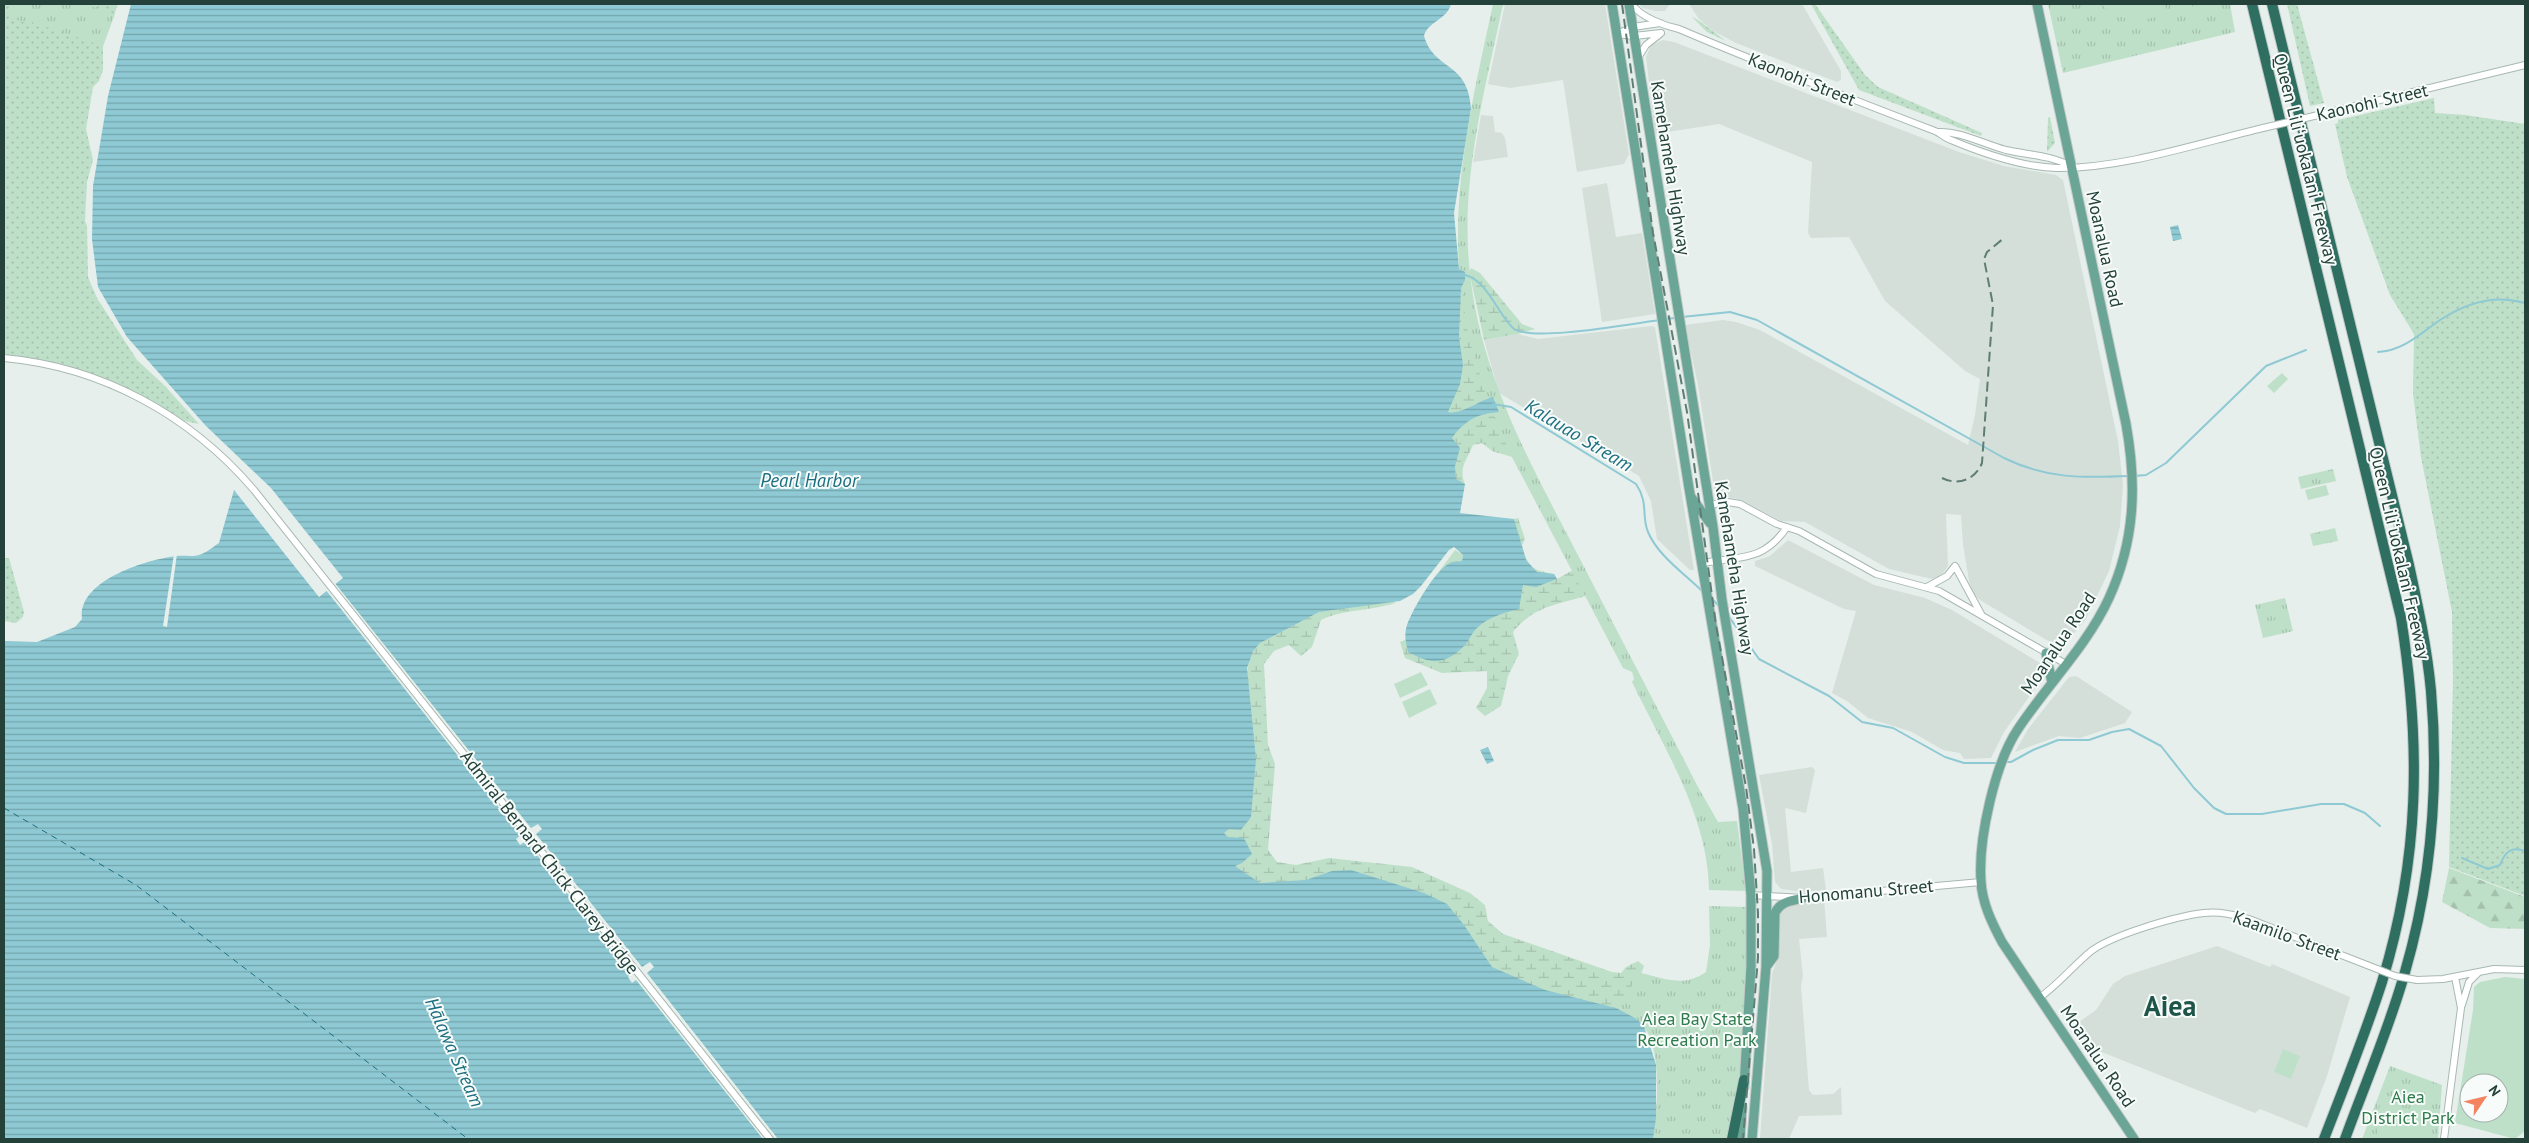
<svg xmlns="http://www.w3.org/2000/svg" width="2529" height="1143" font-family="'PT Sans',sans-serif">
<defs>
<pattern id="grass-dots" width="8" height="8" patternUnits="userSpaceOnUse" patternTransform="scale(1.25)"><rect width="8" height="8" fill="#bfe0c8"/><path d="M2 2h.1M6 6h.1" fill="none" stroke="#a4c1ad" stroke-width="1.8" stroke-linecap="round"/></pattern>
<pattern id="forest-firs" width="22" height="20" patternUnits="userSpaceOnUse" patternTransform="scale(1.25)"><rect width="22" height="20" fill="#bfe0c8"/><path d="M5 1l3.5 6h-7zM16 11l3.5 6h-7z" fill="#a4c1ad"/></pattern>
<pattern id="wetland-marsh" width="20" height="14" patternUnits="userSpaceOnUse" patternTransform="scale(1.25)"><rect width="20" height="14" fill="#bfe0c8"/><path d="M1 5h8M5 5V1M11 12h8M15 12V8" fill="none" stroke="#a4c1ad"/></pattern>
<pattern id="park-tufts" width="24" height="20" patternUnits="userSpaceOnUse" patternTransform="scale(1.25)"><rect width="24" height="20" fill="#bfe0c8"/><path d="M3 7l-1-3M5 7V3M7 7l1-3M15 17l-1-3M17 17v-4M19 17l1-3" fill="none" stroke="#a4c1ad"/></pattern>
<pattern id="water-rules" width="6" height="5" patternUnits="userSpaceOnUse" patternTransform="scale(1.25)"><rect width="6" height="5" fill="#8ec9d4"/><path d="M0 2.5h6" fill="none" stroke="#74a5ad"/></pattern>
</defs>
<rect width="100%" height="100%" fill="#e6efeb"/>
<path fill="#d4dfda" d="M 1505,4 L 1605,4 L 1629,154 L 1624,164 L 1577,172 L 1563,80 L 1510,88 L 1488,84 Z
M 1639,4 L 1670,4 L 1665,11 L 1655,11 L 1643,8 Z
M 1689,4 L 1802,4 L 1841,71 L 1841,80 L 1837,82 L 1736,43 L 1713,31 L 1699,19 Z
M 1663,40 L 1674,42 L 1959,152 L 2004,166 L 2056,175 L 2063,180 L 2118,441 L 2123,485 L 2120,526 L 2109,571 L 2086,619 L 2064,645 L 2055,645 L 1980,600 L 1973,593 L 1969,581 L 1963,544 L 1961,515 L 1946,514 L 1948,566 L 1941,576 L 1932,579 L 1889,569 L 1805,522 L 1781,521 L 1741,500 L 1715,494 L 1698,385 L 1685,325 L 1723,320 L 1736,322 L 1760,330 L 1968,445 L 1975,415 L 1980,379 L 1965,371 L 1885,301 L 1849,237 L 1811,238 L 1808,233 L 1812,162 L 1719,124 L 1655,134 L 1646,57 L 1651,45 Z
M 1481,115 L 1493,116 L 1495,132 L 1502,133 L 1505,138 L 1508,157 L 1473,162 Z
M 1607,183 L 1616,237 L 1642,233 L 1655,314 L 1602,322 L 1582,188 Z
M 1651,326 L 1655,327 L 1694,570 L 1690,570 L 1657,539 L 1651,501 L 1639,476 L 1499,393 L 1484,340 L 1518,334 L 1538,339 Z
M 1788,540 L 1874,585 L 1925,598 L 1952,610 L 2045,666 L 2046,673 L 2004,732 L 1991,758 L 1964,759 L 1960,753 L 1943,750 L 1912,732 L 1868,718 L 1847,701 L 1832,693 L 1856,611 L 1844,609 L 1755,566 L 1755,561 L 1770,556 Z
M 2076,676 L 2132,712 L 2125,723 L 2080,738 L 2059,736 L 2015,752 L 2028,729 L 2069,677 Z
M 1812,767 L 1815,770 L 1806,813 L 1785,808 L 1791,872 L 1823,868 L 1826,890 L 1803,892 L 1781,889 L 1775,882 L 1772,844 L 1759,775 Z
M 1824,899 L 1827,937 L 1799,939 L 1803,976 L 1801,986 L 1809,1090 L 1813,1095 L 1833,1094 L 1841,1087 L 1842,1115 L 1799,1116 L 1789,1139 L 1760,1139 L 1772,974 L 1777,960 L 1781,910 L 1792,902 Z
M 2217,946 L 2270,967 L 2272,964 L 2350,997 L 2327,1076 L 2307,1128 L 2260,1109 L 2255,1113 L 2084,1045 L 2072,1027 L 2096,1010 L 2113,984 L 2125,976 Z"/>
<path fill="url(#grass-dots)" d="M 4,4 L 118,4 L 103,46 L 103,70 L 99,81 L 93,87 L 86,129 L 93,160 L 87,182 L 85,221 L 87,226 L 88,277 L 97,298 L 137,360 L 165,386 L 199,424 L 175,419 L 86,375 L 4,358 Z
M 1811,4 L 1815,4 L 1865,75 L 1878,87 L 1982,133 L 1981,136 L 1859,90 Z
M 2287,4 L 2297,4 L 2324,103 L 2310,106 Z
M 1692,17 L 1698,20 L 1726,41 L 1707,32 Z
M 2434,98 L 2435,113 L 2465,115 L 2525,124 L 2525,896 L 2449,867 L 2453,681 L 2452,612 L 2421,457 L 2413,394 L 2414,334 L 2390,295 L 2347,177 L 2335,124 L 2338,123 L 2338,120 Z
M 2050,117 L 2055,143 L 2047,152 L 2048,118 Z
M 4,558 L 9,558 L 24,612 L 23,617 L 16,623 L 4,621 Z"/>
<path fill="url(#forest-firs)" d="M 2449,868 L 2525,897 L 2525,929 L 2490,928 L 2442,902 Z"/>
<path fill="url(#wetland-marsh)" d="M 1471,268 L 1480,273 L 1522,324 L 1535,329 L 1518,334 L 1484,340 L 1471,280 L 1465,280 L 1494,400 L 1454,413 L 1448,412 L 1461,288 L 1465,272 L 1470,271 Z
M 1499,411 L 1528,486 L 1512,457 L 1492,451 L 1482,443 L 1473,445 C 1467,460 1458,468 1465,484 L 1460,489 L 1452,483 C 1450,471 1443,451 1446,439 C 1452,417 1479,412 1499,411 Z
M 1518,518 L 1525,539 L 1522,545 C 1529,570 1531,569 1554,574 L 1557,579 L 1573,570 L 1586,596 C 1556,605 1534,606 1513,632 L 1519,654 L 1508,676 L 1501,706 L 1485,716 L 1476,708 L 1487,688 L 1487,671 L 1442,673 L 1405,658 L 1400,642 L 1405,640 C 1409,606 1435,578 1455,550 L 1463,555 L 1462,562 L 1432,593 L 1514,519 Z
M 1394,595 L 1395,603 C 1371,611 1344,609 1321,620 L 1312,647 L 1301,656 L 1289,645 L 1274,651 L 1264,664 L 1268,745 L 1275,764 L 1268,850 L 1277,862 L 1296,865 L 1329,858 L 1412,867 L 1470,893 L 1485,905 L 1488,921 L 1503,934 L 1612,972 L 1621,973 L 1626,967 L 1638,961 L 1644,966 L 1641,974 C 1662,978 1684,987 1703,974 L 1664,1030 L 1544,998 L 1317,883 L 1247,891 L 1220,839 L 1251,648 L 1319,608 Z"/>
<path fill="url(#park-tufts)" d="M 14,4 L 84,4 L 115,14 L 103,46 L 32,22 L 31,25 L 9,17 Z
M 1493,4 L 1503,4 C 1486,85 1464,166 1468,249 C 1474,365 1527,457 1580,559 C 1619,635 1659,711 1698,787 L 1718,822 L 1737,821 L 1746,891 L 1709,890 C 1708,816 1664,748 1632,682 L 1634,679 L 1632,672 L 1623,668 L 1512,457 L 1490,408 L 1469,339 L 1461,288 L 1465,280 L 1465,272 L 1459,269 C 1453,177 1474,93 1493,4 Z
M 2048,4 L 2230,4 L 2235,32 L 2063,73 Z
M 2333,469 L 2336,481 L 2301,489 L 2298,477 Z
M 2335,528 L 2338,541 L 2313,546 L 2310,534 Z
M 2285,598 L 2293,631 L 2263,638 L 2255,605 Z
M 1709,906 L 1748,907 C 1746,988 1748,1060 1726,1139 L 1653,1139 C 1657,1112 1663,1045 1642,1025 C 1635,1017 1625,1013 1616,1008 L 1641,973 C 1667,979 1683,988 1706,972 L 1710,945 Z
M 2390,1066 L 2442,1085 L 2438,1139 L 2362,1139 Z"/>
<path fill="#bfe0c8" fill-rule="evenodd" d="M 2101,4 L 2164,4 L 2167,11 C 2145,25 2119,22 2101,4 Z
M 2202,4 L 2209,4 L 2211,11 L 2191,16 L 2189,7 Z
M 2282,373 L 2288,379 L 2274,393 L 2267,386 Z
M 2326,485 L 2329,495 L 2308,500 L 2305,490 Z
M 2280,603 L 2282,612 L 2263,617 L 2261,607 Z
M 2284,618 L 2286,628 L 2267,632 L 2265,622 Z
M 1421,672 L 1428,685 L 1400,698 L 1394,684 Z
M 1430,689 L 1437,704 L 1409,718 L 1402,702 Z
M 2505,977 L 2525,979 L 2525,1131 L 2515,1139 L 2455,1123 L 2473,1010 L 2474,987 L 2480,982 ZM 2469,1083 L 2499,1083 L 2499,1113 L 2469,1113 Z
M 2283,1049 L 2300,1056 L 2291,1079 L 2274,1072 Z
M 2380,1105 L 2428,1112 L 2432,1115 L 2429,1139 L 2378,1139 L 2376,1118 Z"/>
<path fill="url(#water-rules)" d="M 131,4 L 1451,4 C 1447,20 1428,21 1424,36 C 1434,71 1468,61 1471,108 L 1454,213 L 1459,269 L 1465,272 L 1465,280 L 1461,288 L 1459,337 L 1463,365 L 1460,384 L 1448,412 C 1461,415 1480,400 1493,397 L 1499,412 C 1477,414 1465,420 1452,438 L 1460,448 L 1455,466 L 1456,479 L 1465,484 L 1460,513 L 1514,519 L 1526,560 L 1537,572 L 1554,574 L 1557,579 L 1536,587 L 1523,585 L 1519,609 C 1504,613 1488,617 1477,628 C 1471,633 1469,642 1463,647 C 1443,666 1431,664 1408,652 C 1406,643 1404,634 1407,625 C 1413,609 1435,570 1450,563 C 1453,561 1458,562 1462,561 L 1463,555 L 1454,547 L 1449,550 L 1421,586 L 1413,594 L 1400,601 L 1319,612 L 1260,643 L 1253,651 L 1247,668 L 1256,759 L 1251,817 L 1241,830 L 1229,829 L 1224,833 L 1228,837 L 1244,838 L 1252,854 L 1242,863 L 1235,866 L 1260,883 L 1306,880 L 1332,871 L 1351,870 L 1424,893 L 1447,904 L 1464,925 L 1492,967 L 1545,990 L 1616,1008 L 1635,1018 L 1644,1026 L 1656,1065 L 1656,1118 L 1653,1139 L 4,1139 L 4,641 L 37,642 L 75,627 L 82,619 C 77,581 145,560 176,556 C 183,555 192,557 199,555 C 206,553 213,547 219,543 L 234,490 L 319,597 L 343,578 L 271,488 L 206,426 L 127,337 L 98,287 L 92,239 L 93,186 L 108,96 Z
M 2178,225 L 2182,239 L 2173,241 L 2170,227 Z
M 1488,747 L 1494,761 L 1487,764 L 1480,750 Z"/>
<path fill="#e6efeb" d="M 174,554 L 177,554 L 167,627 L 163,626 Z
M 334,582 L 531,828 L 538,824 L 542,829 L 536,834 L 642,967 L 650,962 L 654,967 L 647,973 L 778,1139 L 763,1139 L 636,980 L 632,983 L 628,977 L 631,974 L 526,841 L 520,845 L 516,839 L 521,835 L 325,589 Z"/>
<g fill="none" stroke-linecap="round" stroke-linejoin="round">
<path stroke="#8ec9d4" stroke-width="2" d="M 1465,275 C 1487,280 1497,313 1513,328 C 1529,343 1635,323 1660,320
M 1682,317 L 1730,312 L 1757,320 L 2004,458 C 2047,479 2082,478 2129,476
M 1665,319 L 1675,318
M 2378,352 C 2403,351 2421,333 2440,320 C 2466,303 2495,294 2525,303
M 1493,404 L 1511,407 L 1636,484 C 1649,503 1641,515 1648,532 C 1658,556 1685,574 1703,592
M 2134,476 L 2146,475 L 2166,463 L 2266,366 L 2306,350
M 1711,598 L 1720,607
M 1727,614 L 1759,659 L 1829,696 L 1862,722 L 1893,728 L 1945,757 L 1964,763 L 1999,763
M 2006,762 L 2011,762 L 2033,750 L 2058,740 L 2089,740 L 2112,732 L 2129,729 L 2161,746 L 2194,788 L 2214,808 L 2226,814 L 2262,814 L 2321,804 L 2344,804 L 2365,813 L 2380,826
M 2462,858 L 2488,869 L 2500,865 C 2505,852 2511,846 2525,851"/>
<path stroke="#1c6f80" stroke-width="1" stroke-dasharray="6 5" stroke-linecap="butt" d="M 4,808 L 136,885 L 468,1139"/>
<defs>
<path id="minor" d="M 1632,4 C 1640,17 1665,26 1679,29 C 1763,65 1849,98 1935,131 C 1940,133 1945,138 1951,140 C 1982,153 2023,167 2057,168 C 2122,169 2199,143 2263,128
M 1617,34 L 1633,27 L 1660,23
M 1617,34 L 1634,36 L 1661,33
M 1638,58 L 1646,45 L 1660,34
M 2314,116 L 2525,65
M 1938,132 C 1961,131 1983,144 2006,150 C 2028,155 2050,155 2071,166
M 4,358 C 102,367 190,415 254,490 L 770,1139
M 1709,505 L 1728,502 L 1740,504 L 1777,524 L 1799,531 L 1876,574 L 1939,591 L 2066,664
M 1703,563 C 1741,556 1763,562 1787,527
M 1927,587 L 1947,576 L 1955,566 L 1981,614
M 1751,895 L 1803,898 L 1981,882
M 2417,980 L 2443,979 L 2494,969 L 2525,970
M 2039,998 C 2058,985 2072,967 2090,952 C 2111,935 2177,916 2204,913 C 2220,911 2234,915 2249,919 L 2367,965
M 2462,1005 L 2469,982 L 2478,973
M 2444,1139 L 2461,1008 L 2455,977"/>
<path id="major" d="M 1612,4 L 1689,488 L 1743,809 L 1751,895 L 1751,966 L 1744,1087
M 1629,4 L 1713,527 L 1722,600 L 1767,871 L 1766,967 L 1752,1139
M 2037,4 L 2126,424 C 2137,485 2135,541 2109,598 C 2087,646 2047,685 2018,729 C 1995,763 1978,839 1981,881 C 1982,903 1992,923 2002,942 L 2134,1139
M 1691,497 L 1710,523
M 2046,653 L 2052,683
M 1766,967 L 1774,956 L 1775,913 C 1781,901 1791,901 1803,898
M 1740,1139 L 1742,1107"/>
<path id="highway" d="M 2252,4 L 2401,618 C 2421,745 2420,858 2382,982 C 2365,1035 2344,1087 2324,1139
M 2272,4 L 2409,565 C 2418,606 2427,648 2431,691 C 2439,785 2431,882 2405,972 C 2389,1029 2365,1084 2345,1139
M 1732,1139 L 1744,1080"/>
</defs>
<use href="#minor" stroke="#a8b8b2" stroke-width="8"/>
<use href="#major" stroke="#c2cac8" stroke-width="11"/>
<use href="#highway" stroke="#c2cac8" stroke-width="12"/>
<use href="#minor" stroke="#fff" stroke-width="6"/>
<use href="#major" stroke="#6aa596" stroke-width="9"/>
<use href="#highway" stroke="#2f6f62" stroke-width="10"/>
<path stroke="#5f7d75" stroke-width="2" stroke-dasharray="10 5" stroke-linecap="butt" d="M 1622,4 L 1653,233 L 1687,412 L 1716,625 L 1746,787 L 1754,849 L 1758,913 L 1758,958 L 1743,1139
M 1942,478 C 1958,486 1975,480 1982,463 L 1993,305 L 1984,259 L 1987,252 L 2004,238"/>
<defs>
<path id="minor-bridge" d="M 2263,128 L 2314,116
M 2367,965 L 2395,976 L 2417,980"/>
</defs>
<use href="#minor-bridge" stroke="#a8b8b2" stroke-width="8" stroke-linecap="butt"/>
<use href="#minor-bridge" stroke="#fff" stroke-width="6"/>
</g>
<g text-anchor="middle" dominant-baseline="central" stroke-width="4" stroke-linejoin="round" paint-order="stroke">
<g font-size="18" fill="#24423a" stroke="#f7fbf9">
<text transform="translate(1802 79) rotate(22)">Kaonohi Street</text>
<text transform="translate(2372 102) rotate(-13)">Kaonohi Street</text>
<text transform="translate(2306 159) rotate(76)">Queen Liliʻuokalani Freeway</text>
<text transform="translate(1671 168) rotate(81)">Kamehameha Highway</text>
<text transform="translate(2105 249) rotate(78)">Moanalua Road</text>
<text transform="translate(2400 553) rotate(77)">Queen Liliʻuokalani Freeway</text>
<text transform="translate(1735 568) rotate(81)">Kamehameha Highway</text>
<text transform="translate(2058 643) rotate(-56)">Moanalua Road</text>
<text transform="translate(550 862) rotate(52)">Admiral Bernard Chick Clarey Bridge</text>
<text transform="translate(1866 891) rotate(-5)">Honomanu Street</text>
<text transform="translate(2287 935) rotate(20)">Kaamilo Street</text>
<text transform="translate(2098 1056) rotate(56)">Moanalua Road</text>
</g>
<g font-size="18" fill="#2d7a4b" stroke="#f7fbf9">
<text x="1697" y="1018">Aiea Bay State<tspan x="1697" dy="21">Recreation Park</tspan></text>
<text x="2408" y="1096">Aiea<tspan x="2408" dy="21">District Park</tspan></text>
</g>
<g font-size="19" font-style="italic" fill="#1c6f80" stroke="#f7fbf9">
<text transform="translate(1579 435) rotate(31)">Kalauao Stream</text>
<text x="809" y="480">Pearl Harbor</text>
<text transform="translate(455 1052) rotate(66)">Hālawa Stream</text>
</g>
<g font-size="28" font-weight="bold" fill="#1f5548" stroke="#f7fbf9">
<text x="2170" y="1005">Aiea</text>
</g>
</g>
<rect width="2529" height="1143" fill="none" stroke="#24423a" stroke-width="10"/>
<g transform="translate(2484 1098) rotate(55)"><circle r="24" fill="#f7fbf9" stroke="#a3b1ad"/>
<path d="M0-4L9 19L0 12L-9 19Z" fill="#f4845f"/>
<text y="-8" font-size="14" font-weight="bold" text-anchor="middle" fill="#24423a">N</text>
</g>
</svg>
